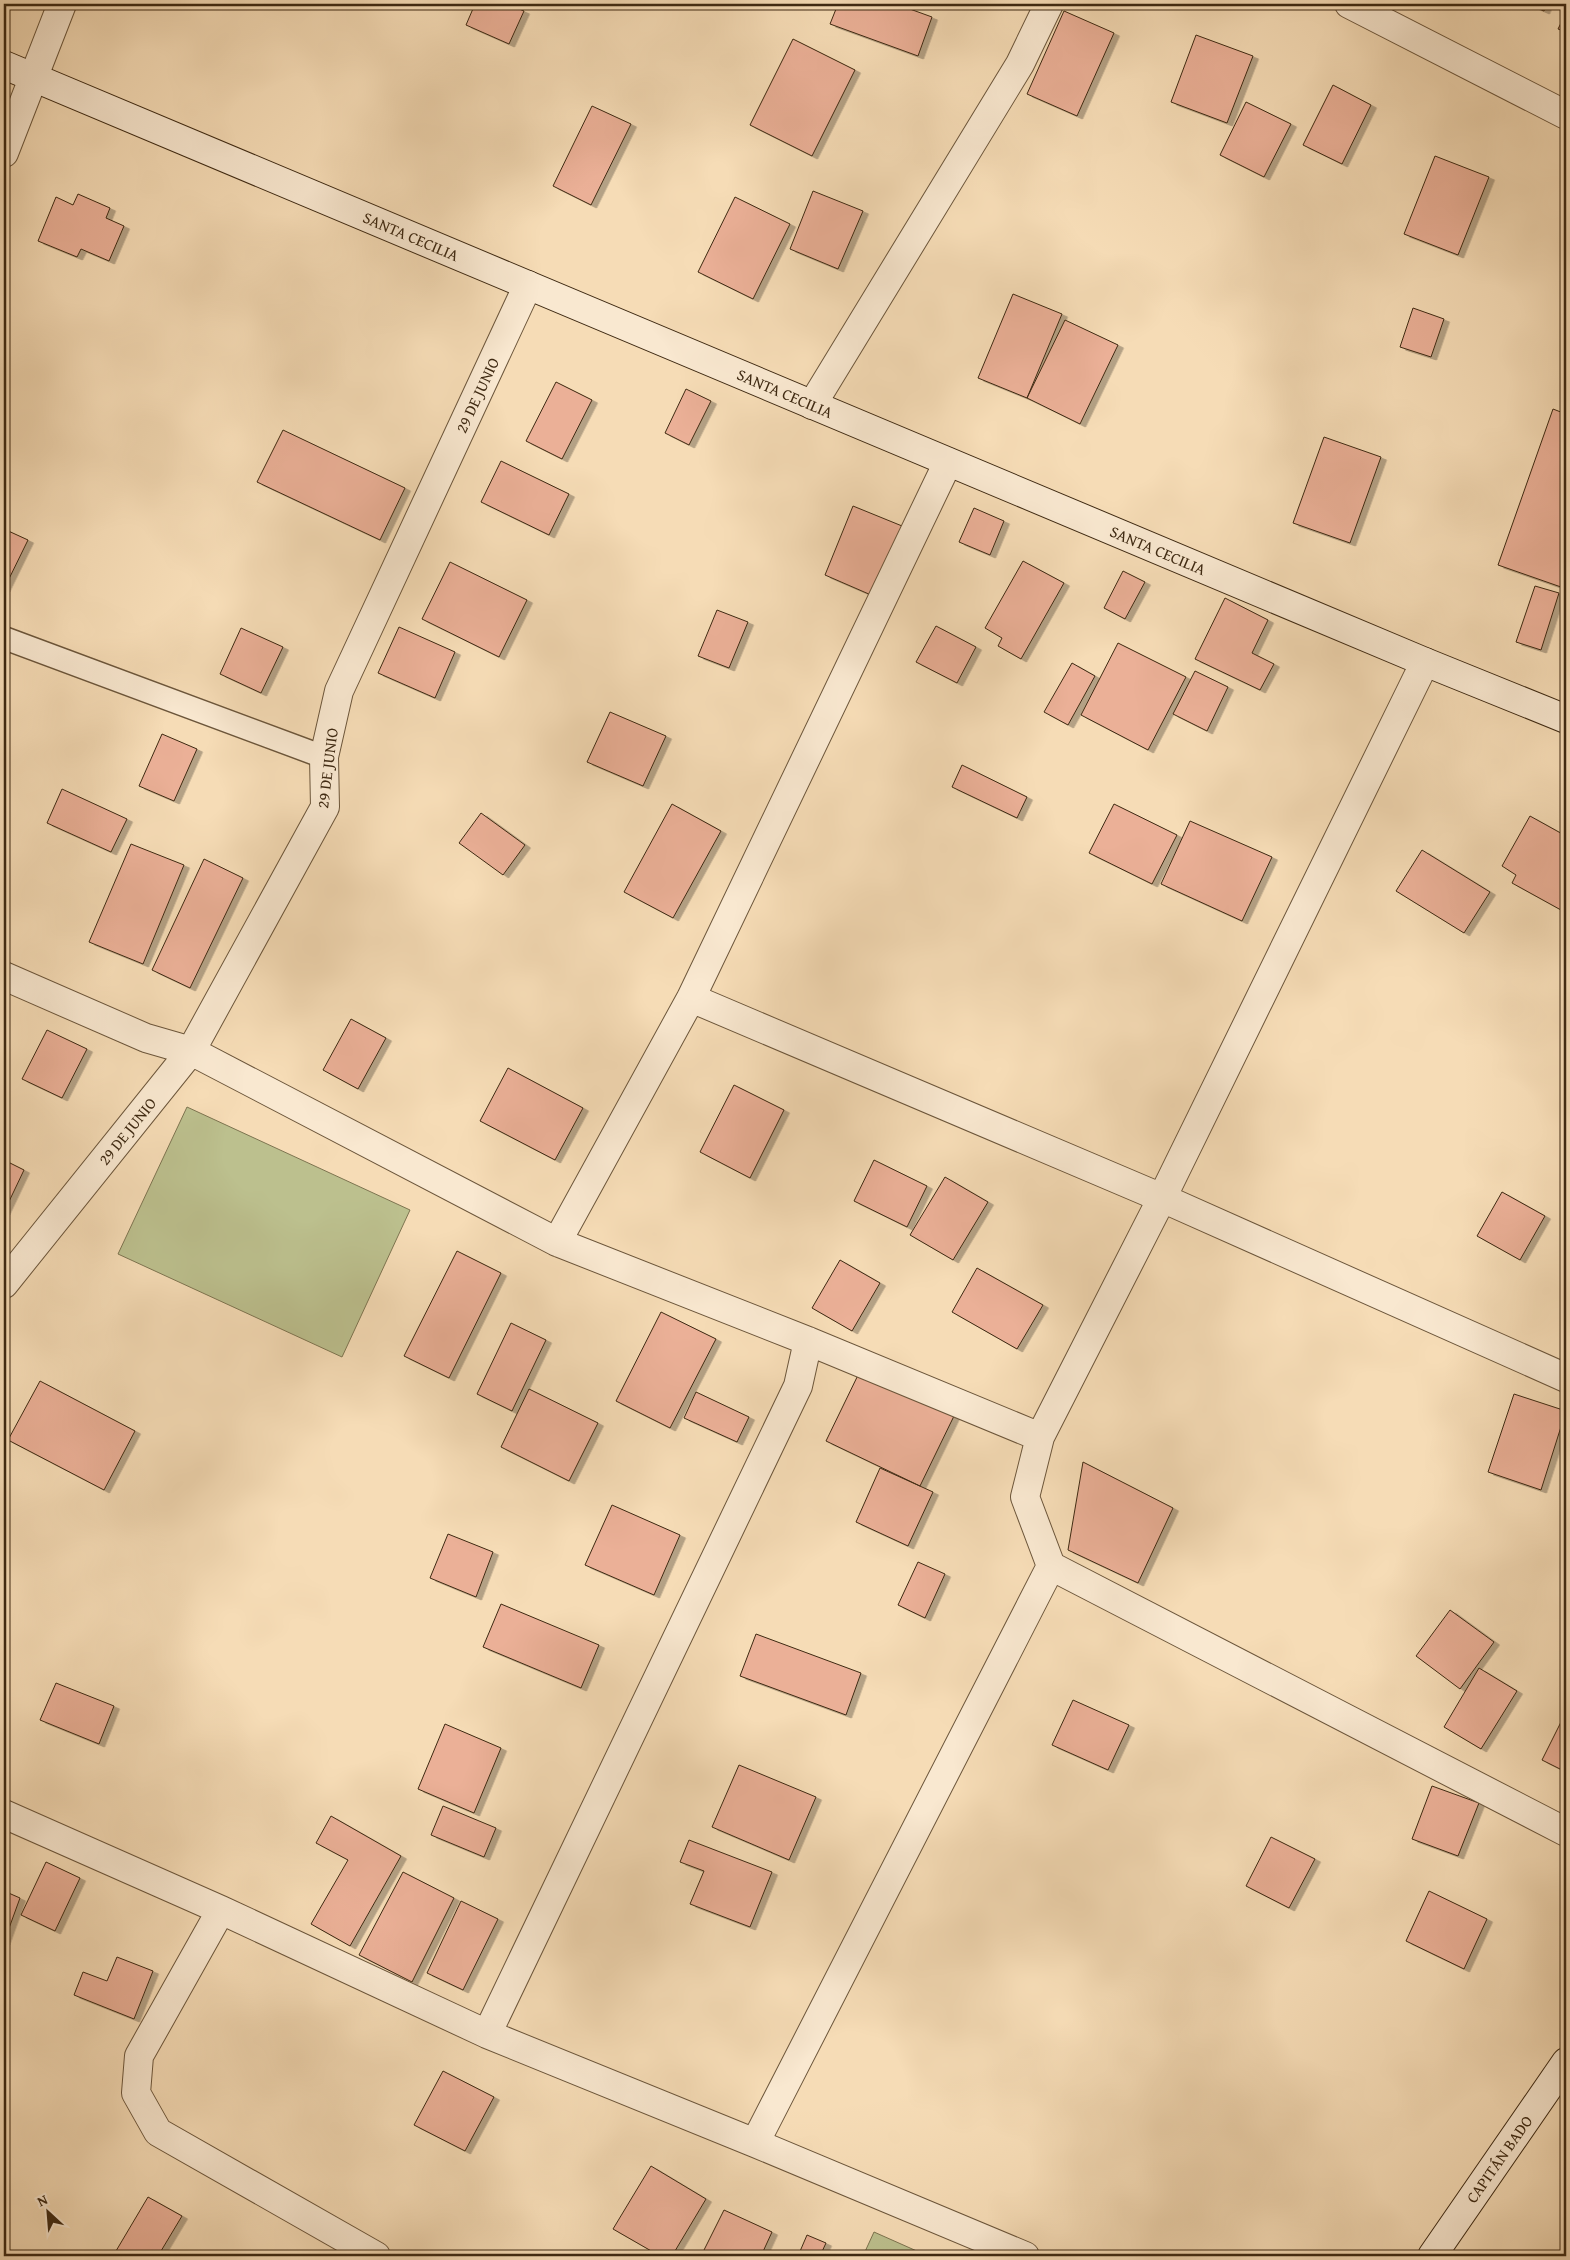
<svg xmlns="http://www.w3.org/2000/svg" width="1570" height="2260" font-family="'Gentium Book Plus',serif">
<defs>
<filter id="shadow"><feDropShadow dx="5.5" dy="3" stdDeviation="0" flood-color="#0004"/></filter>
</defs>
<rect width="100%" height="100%" fill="#f6dcb6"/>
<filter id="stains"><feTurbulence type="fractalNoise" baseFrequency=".004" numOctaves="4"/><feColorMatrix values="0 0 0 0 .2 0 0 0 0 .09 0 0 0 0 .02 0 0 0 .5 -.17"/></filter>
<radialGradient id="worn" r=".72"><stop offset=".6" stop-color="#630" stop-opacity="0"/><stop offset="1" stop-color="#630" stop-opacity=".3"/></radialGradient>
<path fill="#bcc08e" stroke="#7d7450" d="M 187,1107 L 410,1210 L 342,1357 L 118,1254 Z
M 874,2232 L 928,2256 L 863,2256 Z"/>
<path fill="#ebb097" stroke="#3e2912" filter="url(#shadow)" d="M 475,4 L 507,4 L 524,11 L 509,44 L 466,25 Z
M 838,4 L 896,4 L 932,17 L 918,56 L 830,24 Z
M 1528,4 L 1547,4 L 1544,11 Z
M 1064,11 L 1114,33 L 1077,116 L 1027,94 Z
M 1566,13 L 1566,32 L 1558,29 Z
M 1196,35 L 1253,56 L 1227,123 L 1171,102 Z
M 793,39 L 855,70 L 812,156 L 750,125 Z
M 1333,85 L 1371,105 L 1342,164 L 1303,145 Z
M 1246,102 L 1291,124 L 1264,177 L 1220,155 Z
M 592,106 L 631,124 L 591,205 L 553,186 Z
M 1435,156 L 1489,177 L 1458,255 L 1404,234 Z
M 813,191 L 863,211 L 838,269 L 790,249 Z
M 78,194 L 110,208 L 106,218 L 124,226 L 109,261 L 81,249 L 77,257 L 38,241 L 56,197 L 73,205 Z
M 735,197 L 790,224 L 753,299 L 698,272 Z
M 1013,294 L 1062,314 L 1027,398 L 978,378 Z
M 1413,308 L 1444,319 L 1431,357 L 1400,347 Z
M 1065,320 L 1118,345 L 1080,424 L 1027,398 Z
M 556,382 L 592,400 L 562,459 L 526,441 Z
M 686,389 L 711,401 L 689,445 L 665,433 Z
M 1553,409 L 1566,414 L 1566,572 L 1561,587 L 1498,565 Z
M 283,430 L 405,488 L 380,540 L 257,482 Z
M 1324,437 L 1381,457 L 1350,543 L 1293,523 Z
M 501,461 L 569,494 L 549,535 L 481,502 Z
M 853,506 L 907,528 L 878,598 L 825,575 Z
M 974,508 L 1004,521 L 990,555 L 959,542 Z
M 4,529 L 28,540 L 4,589 Z
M 1023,561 L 1064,583 L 1021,659 L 998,646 L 1002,638 L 985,628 Z
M 450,562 L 527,600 L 499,657 L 422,619 Z
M 1123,571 L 1145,582 L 1125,619 L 1104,608 Z
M 1535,586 L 1559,593 L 1541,650 L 1516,642 Z
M 1225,598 L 1268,620 L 1252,653 L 1274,664 L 1260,690 L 1195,659 Z
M 717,610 L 748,622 L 729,668 L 698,656 Z
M 936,626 L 976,647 L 957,683 L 916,662 Z
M 399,627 L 455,652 L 435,698 L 378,673 Z
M 241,628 L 283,647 L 261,693 L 220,674 Z
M 1118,643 L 1186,677 L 1148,750 L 1081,715 Z
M 1072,663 L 1095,676 L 1068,725 L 1044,712 Z
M 1195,671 L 1228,687 L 1207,731 L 1173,714 Z
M 610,712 L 666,736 L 643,786 L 587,762 Z
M 162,734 L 197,749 L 174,801 L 139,786 Z
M 962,765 L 1027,797 L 1017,818 L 952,787 Z
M 62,789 L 127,819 L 111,852 L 47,823 Z
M 672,804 L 721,831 L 673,918 L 624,892 Z
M 1114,804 L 1177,835 L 1152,884 L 1089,853 Z
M 481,813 L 525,845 L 503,875 L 459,843 Z
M 1530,816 L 1566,836 L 1566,900 L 1561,910 L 1512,883 L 1516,875 L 1502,866 Z
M 1190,821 L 1272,857 L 1242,921 L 1161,884 Z
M 131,844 L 184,865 L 143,964 L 89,942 Z
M 1422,850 L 1490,892 L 1464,933 L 1396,891 Z
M 204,859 L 243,878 L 190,988 L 152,970 Z
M 351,1019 L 386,1038 L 358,1089 L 323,1070 Z
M 47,1030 L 87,1049 L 62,1098 L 22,1079 Z
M 508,1068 L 583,1108 L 555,1160 L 480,1121 Z
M 734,1085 L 784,1110 L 750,1178 L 700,1152 Z
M 4,1160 L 24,1170 L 4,1212 Z
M 874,1160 L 927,1186 L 907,1227 L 854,1201 Z
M 945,1177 L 988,1202 L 953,1260 L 910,1235 Z
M 1502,1192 L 1545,1216 L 1520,1260 L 1477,1236 Z
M 457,1251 L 501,1273 L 449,1378 L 404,1356 Z
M 840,1260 L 880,1283 L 852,1331 L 812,1308 Z
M 977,1268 L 1043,1305 L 1017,1349 L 952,1312 Z
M 661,1312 L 716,1339 L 670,1428 L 616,1401 Z
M 511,1323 L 546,1340 L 512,1411 L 477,1394 Z
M 860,1371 L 954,1416 L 920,1486 L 826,1441 Z
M 40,1381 L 135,1431 L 104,1490 L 8,1440 Z
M 529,1389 L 598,1423 L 569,1481 L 501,1447 Z
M 696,1392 L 749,1417 L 737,1442 L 684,1418 Z
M 1514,1394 L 1566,1411 L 1541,1490 L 1488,1472 Z
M 1083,1462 L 1173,1508 L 1138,1583 L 1068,1550 Z
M 880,1468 L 933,1492 L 908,1546 L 856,1522 Z
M 612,1505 L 680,1535 L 654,1595 L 585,1565 Z
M 448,1534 L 493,1552 L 476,1597 L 430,1578 Z
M 918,1562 L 945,1574 L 925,1618 L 898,1605 Z
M 501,1604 L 599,1645 L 581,1688 L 483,1647 Z
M 1450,1610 L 1494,1642 L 1460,1689 L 1416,1656 Z
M 756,1634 L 861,1673 L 846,1715 L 740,1676 Z
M 1479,1668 L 1517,1691 L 1481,1749 L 1444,1727 Z
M 56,1683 L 114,1706 L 99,1744 L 40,1720 Z
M 1073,1700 L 1129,1725 L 1108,1770 L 1052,1745 Z
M 1566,1712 L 1566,1772 L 1542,1760 Z
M 445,1724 L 501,1748 L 474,1813 L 418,1789 Z
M 739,1765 L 816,1797 L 789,1860 L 712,1827 Z
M 1432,1786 L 1479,1803 L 1458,1856 L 1412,1839 Z
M 443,1806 L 496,1828 L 484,1857 L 431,1835 Z
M 331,1816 L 401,1856 L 350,1946 L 311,1924 L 348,1860 L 316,1843 Z
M 1271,1837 L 1315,1859 L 1289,1908 L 1246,1886 Z
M 689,1840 L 772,1872 L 750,1927 L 690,1904 L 704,1871 L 680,1862 Z
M 46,1862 L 80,1878 L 55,1931 L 21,1915 Z
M 403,1872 L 454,1898 L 412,1982 L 359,1955 Z
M 4,1891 L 20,1898 L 4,1942 Z
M 1429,1891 L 1487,1919 L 1464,1969 L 1406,1941 Z
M 461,1901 L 498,1919 L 463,1990 L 427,1973 Z
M 117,1957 L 153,1971 L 134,2019 L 74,1995 L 83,1972 L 107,1981 Z
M 443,2071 L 494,2097 L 465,2151 L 414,2125 Z
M 651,2166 L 706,2199 L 672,2256 L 660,2256 L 613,2229 Z
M 148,2197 L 182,2216 L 158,2256 L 113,2256 Z
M 724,2210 L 772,2232 L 761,2256 L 701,2256 Z
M 807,2235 L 826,2243 L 820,2256 L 798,2256 Z"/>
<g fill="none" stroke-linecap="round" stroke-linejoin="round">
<defs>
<path id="lane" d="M 4,638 L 324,757"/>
<path id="street" d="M 1349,4 L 1566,115
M 4,153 L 62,4
M 812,405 L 1020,64 L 1049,4
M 1425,662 L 1162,1198 L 1040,1437 L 1025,1497 L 1051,1566 L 1566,1832
M 4,976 L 146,1038 L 191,1051 L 557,1242 L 808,1341 L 1040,1437
M 691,998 L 1162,1198 L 1566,1378
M 557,1242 L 691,998 L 948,462
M 4,1284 L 191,1051 L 325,807 L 324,757 L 339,691 L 528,285
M 4,1814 L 221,1910 L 487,2034 L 755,2143 L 1025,2256
M 221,1910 L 139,2056 L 136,2093 L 158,2132 L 376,2256
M 487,2034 L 798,1386 L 808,1341
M 755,2143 L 1051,1566"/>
<path id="secondary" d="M 4,65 L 1425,662 L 1566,719
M 1432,2256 L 1566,2062"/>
</defs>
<use href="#lane" stroke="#6c563b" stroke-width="25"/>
<use href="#street" stroke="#6c563b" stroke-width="30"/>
<use href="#secondary" stroke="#3e2912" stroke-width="30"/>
<use href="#lane" stroke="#f9e8d0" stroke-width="22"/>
<use href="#street" stroke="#f9e8d0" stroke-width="28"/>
<use href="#secondary" stroke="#f9e8d0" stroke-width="28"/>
</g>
<g text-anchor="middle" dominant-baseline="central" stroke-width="4" stroke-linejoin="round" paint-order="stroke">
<g font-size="16" fill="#3e2912" stroke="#f9e8d0">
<text transform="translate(411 236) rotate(23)">SANTA CECILIA</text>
<text transform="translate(785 393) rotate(23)">SANTA CECILIA</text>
<text transform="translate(477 395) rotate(-65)">29 DE JUNIO</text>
<text transform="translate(1158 550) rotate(23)">SANTA CECILIA</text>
<text transform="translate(327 768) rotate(-83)">29 DE JUNIO</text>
<text transform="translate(127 1131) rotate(-51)">29 DE JUNIO</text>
<text transform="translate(1499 2159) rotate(-55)">CAPITÁN BADO</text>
</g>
</g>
<rect width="1570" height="2260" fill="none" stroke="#f6dcb6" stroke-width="20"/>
<rect x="5" y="5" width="1560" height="2250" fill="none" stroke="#3e2912" stroke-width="2.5"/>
<rect x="10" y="10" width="1550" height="2240" fill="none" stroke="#3e2912"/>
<g transform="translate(48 2212) rotate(334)" stroke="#f9e8d0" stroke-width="4" paint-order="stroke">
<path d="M0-4L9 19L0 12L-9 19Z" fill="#3e2912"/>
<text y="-8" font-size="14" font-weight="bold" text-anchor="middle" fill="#3e2912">N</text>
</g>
<rect width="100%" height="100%" filter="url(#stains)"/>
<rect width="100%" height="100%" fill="url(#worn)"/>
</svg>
